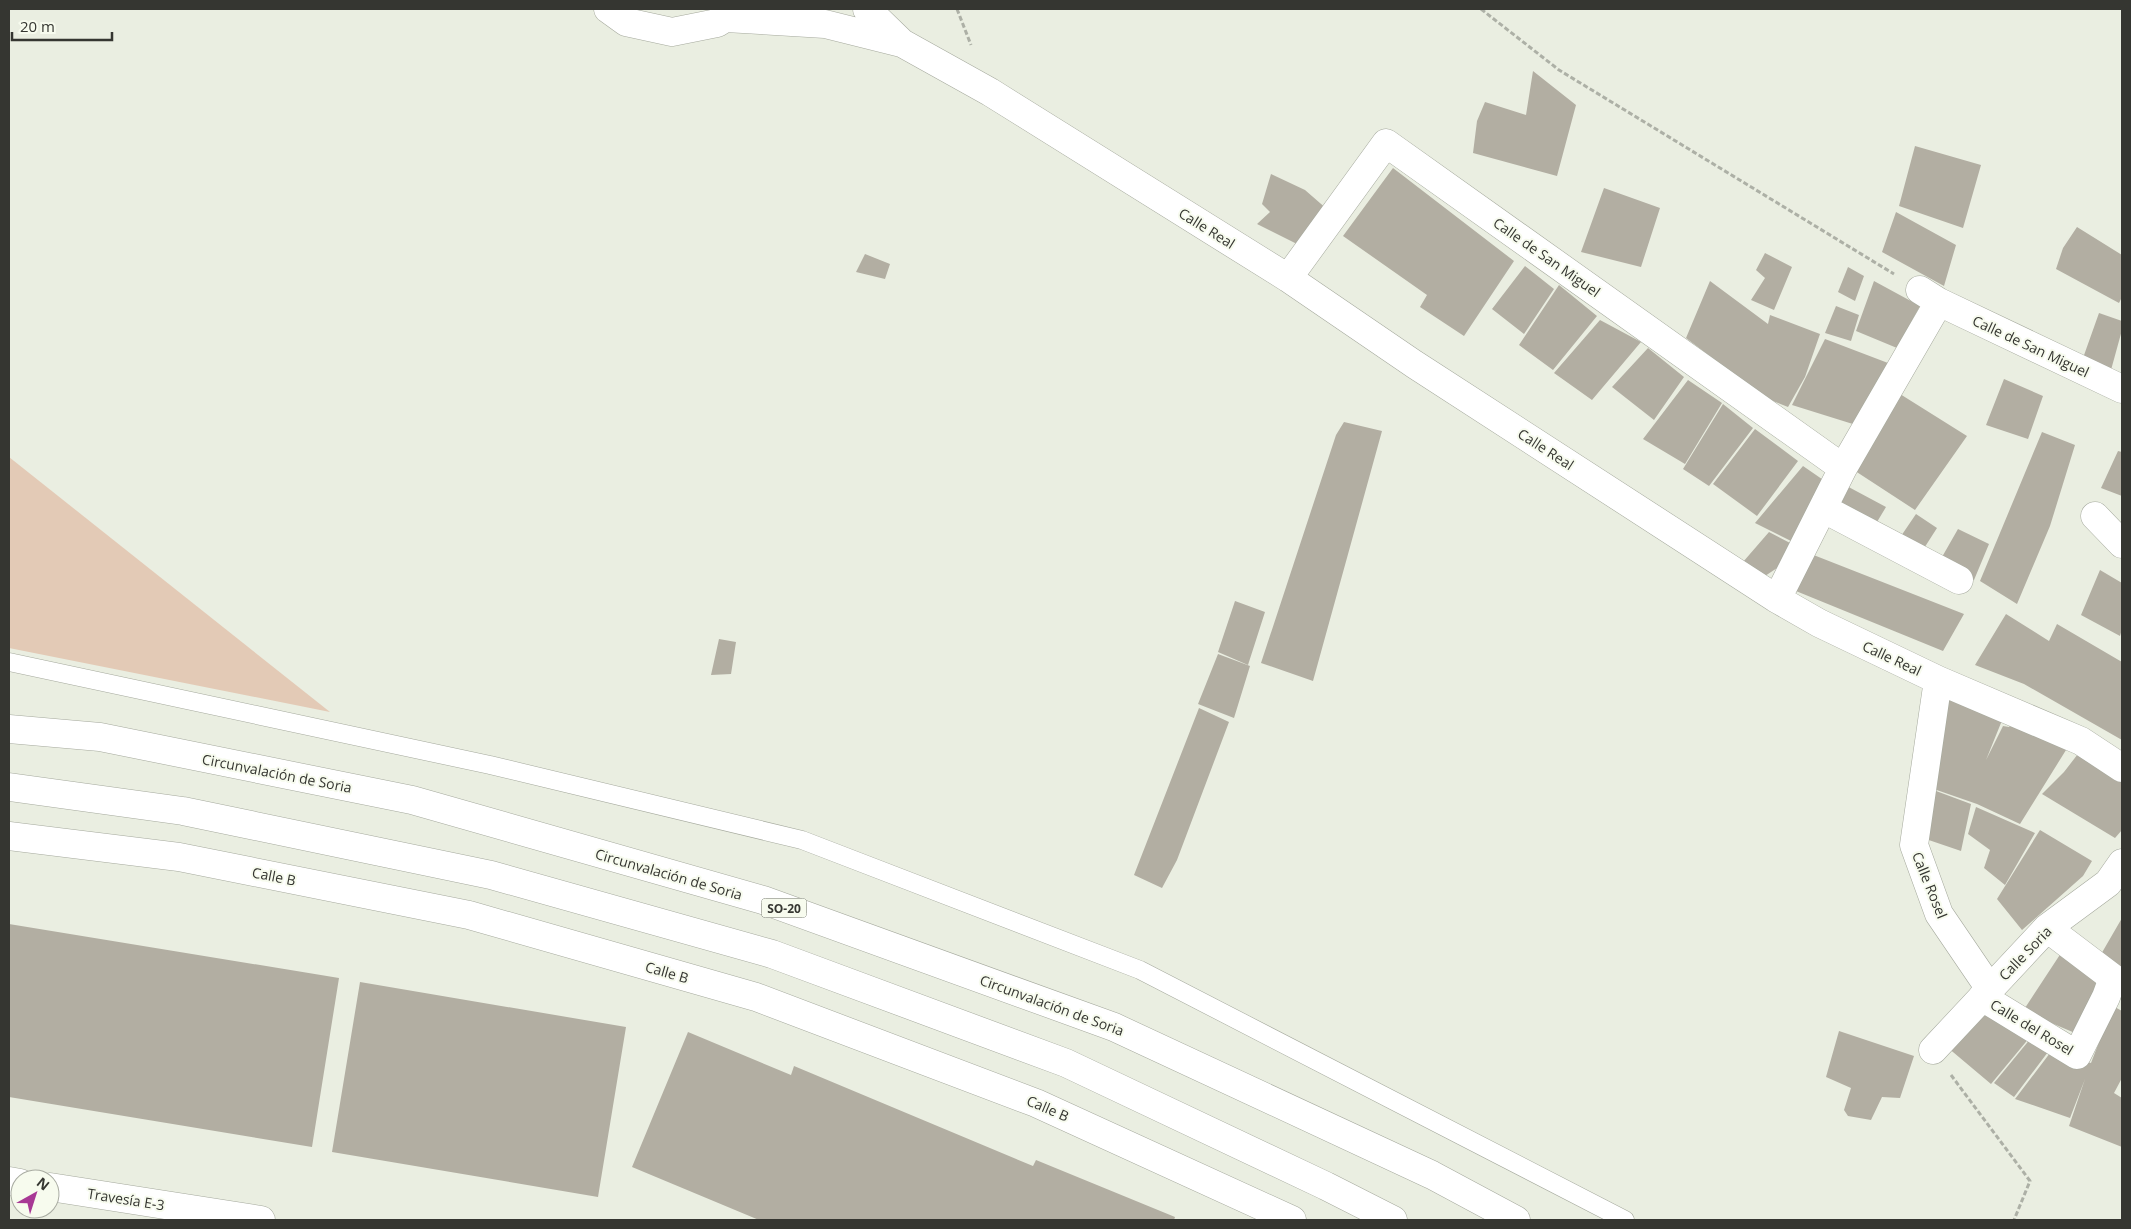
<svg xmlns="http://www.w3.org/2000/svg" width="2131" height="1229" font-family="'Open Sans',sans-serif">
<rect width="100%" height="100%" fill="#eaeee1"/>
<path fill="#e3cab6" d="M 9,457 L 330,712 L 9,648 Z"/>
<path fill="#b2aea2" d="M 1533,71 L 1576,105 L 1557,176 L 1473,153 L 1477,121 L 1485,102 L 1526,115 Z
M 1915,146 L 1981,165 L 1963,228 L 1899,206 Z
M 1393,168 L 1514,261 L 1464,336 L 1420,307 L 1427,295 L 1343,236 Z
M 1271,174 L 1305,190 L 1328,210 L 1303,247 L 1257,224 L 1270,212 L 1262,204 Z
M 1604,188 L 1660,208 L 1641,267 L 1581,252 Z
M 1896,212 L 1956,245 L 1944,286 L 1882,252 Z
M 2077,227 L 2122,255 L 2122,297 L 2119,303 L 2056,269 L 2063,248 Z
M 1765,253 L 1792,267 L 1774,310 L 1751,300 L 1765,278 L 1756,270 Z
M 865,254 L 890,264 L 885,279 L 856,272 Z
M 1525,266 L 1554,289 L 1524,334 L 1492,309 Z
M 1848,267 L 1864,276 L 1855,301 L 1838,292 Z
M 1710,281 L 1768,324 L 1770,315 L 1820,334 L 1805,377 L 1788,407 L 1765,398 L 1686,338 Z
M 1874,281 L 1920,306 L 1897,348 L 1856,331 Z
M 1559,285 L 1597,316 L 1553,370 L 1519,345 Z
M 1836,306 L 1859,315 L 1851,341 L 1825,333 Z
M 2099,313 L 2122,321 L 2122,330 L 2111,370 L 2083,358 Z
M 1600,320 L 1641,342 L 1592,400 L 1554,373 Z
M 1825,339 L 1888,363 L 1856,425 L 1792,405 Z
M 1648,348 L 1684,377 L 1654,420 L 1612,387 Z
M 2004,379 L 2043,396 L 2028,439 L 1986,425 Z
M 1688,380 L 1722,403 L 1685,464 L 1643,439 Z
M 1900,394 L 1967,436 L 1915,510 L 1846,465 Z
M 1723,404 L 1753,428 L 1709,486 L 1683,469 Z
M 1344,422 L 1382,431 L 1313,681 L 1261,663 L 1336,435 Z
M 1755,429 L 1798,461 L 1757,516 L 1713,484 Z
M 2042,432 L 2075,445 L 2050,526 L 2017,604 L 1980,581 Z
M 2118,451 L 2122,452 L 2122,496 L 2101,488 Z
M 1803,466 L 1832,486 L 1793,542 L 1755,523 Z
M 1843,484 L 1886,507 L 1874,527 L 1833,502 Z
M 1916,514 L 1937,528 L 1921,553 L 1899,539 Z
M 1958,529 L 1989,544 L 1974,580 L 1938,564 Z
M 1769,532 L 1792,544 L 1783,564 L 1765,576 L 1743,562 Z
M 1811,554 L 1964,614 L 1943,651 L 1791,589 Z
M 2100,570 L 2122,583 L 2122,629 L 2120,636 L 2081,615 Z
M 1235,601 L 1265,612 L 1248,665 L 1218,652 Z
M 2006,614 L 2049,641 L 2057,624 L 2122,662 L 2122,740 L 2024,684 L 1975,665 Z
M 719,639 L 736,642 L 731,674 L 711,675 Z
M 1218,654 L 1250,666 L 1234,718 L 1198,704 Z
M 1946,697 L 2003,718 L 1986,760 L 2003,726 L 2009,727 L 2014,721 L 2071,742 L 2020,824 L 1977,804 L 1928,787 Z
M 1199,708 L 1229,722 L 1177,860 L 1162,888 L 1134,875 Z
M 2081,750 L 2122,776 L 2122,830 L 2115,838 L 2042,794 L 2064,772 Z
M 1928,788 L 1971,804 L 1961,851 L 1917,836 Z
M 1976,807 L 2035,833 L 2005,885 L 1984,868 L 1990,850 L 1968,834 Z
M 2040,830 L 2092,861 L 2083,876 L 2022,930 L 1997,899 Z
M 2122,918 L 2122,999 L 2112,994 L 2100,956 Z
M 9,924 L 339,978 L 312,1147 L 9,1097 Z
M 2065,947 L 2107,980 L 2075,1033 L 2023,1011 Z
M 360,982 L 626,1027 L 598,1197 L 332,1152 Z
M 1984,1003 L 2030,1037 L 1991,1084 L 1947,1047 Z
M 2113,1006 L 2122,1011 L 2122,1078 L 2114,1093 L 2122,1098 L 2122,1147 L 2069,1126 L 2085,1079 L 2070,1118 L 2015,1099 L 2050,1053 L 2091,1063 Z
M 1839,1031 L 1914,1056 L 1900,1098 L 1882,1097 L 1871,1120 L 1848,1116 L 1844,1110 L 1851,1088 L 1826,1077 Z
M 688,1032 L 791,1075 L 794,1066 L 1033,1166 L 1036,1160 L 1175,1217 L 1174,1220 L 759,1220 L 632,1167 Z
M 2031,1038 L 2048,1052 L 2014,1097 L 1994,1083 Z"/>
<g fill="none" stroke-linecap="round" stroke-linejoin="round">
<defs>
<path id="lane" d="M 9,662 L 490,765 L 802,840 L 1140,970 L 1625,1220"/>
<path id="street" d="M 608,9 L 626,22 L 672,32 L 717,23 L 740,9
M 867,9 L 902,43 L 990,92 L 1288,278 L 1414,364 L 1777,599 L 1819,623 L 1938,680 L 2081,741 L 2122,768
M 726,18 L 825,24 L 901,43
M 1288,278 L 1386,143 L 1843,468
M 1920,290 L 1939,302 L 2122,389
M 1824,509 L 1959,580
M 2095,516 L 2122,544
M 1777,599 L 1843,468 L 1939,302
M 1938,680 L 1914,845 L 1939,914 L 1990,989
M 9,836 L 179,857 L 469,915 L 756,997 L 1036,1103 L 1292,1220
M 1982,997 L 2077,1055 L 2106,997 L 2113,978 L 2047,928
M 1933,1050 L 2047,928 L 2108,883 L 2122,863
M 9,1181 L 20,1183
M 50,1187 L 261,1220"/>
<path id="highway" d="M 9,729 L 100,737 L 412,800 L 763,900 L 1114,1027 L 1432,1175 L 1516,1220
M 9,787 L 183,811 L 491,875 L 772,954 L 1066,1063 L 1326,1186 L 1393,1220"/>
</defs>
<use href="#lane" stroke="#a5a99d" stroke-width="19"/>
<use href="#street" stroke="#a5a99d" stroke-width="29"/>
<use href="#highway" stroke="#a5a99d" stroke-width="29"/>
<path stroke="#adb0a6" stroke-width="3" stroke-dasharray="5 2.5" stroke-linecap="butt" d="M 957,9 L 971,45
M 1481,9 L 1559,70 L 1894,274
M 1951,1075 L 2030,1181 L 2014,1220"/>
<use href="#lane" stroke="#fff" stroke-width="18"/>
<use href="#street" stroke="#fff" stroke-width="28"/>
<use href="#highway" stroke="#fff" stroke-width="28"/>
</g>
<g text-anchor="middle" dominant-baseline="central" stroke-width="4" stroke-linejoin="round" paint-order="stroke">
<rect fill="#f7fbee" stroke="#6f716a" stroke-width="1" x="761.5" y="898.5" width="45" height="19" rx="4"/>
<g font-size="12" font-weight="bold" fill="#353631">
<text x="784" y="908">SO-20</text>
</g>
<g font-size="14" fill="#353631" stroke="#f7fbee">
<text transform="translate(1207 228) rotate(32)">Calle Real</text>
<text transform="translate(1547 257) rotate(35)">Calle de San Miguel</text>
<text transform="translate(2031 346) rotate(25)">Calle de San Miguel</text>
<text transform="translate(1546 449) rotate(33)">Calle Real</text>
<text transform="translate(1892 658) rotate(25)">Calle Real</text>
<text transform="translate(277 773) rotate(11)">Circunvalación de Soria</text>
<text transform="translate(669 874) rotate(16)">Circunvalación de Soria</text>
<text transform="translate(274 876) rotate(11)">Calle B</text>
<text transform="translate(1930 885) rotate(68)">Calle Rosel</text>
<text transform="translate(2025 953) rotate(-46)">Calle Soria</text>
<text transform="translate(667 972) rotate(16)">Calle B</text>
<text transform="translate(1052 1005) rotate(20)">Circunvalación de Soria</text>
<text transform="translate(2032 1027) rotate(31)">Calle del Rosel</text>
<text transform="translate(1048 1108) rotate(23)">Calle B</text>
<text transform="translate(126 1199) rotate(9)">Travesía E-3</text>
</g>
</g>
<rect width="2131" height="1229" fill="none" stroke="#353631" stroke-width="20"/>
<g transform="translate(35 1194) rotate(39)"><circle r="24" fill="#f7fbee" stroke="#a9aca2"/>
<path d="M0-4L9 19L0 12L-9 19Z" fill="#a83895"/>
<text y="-8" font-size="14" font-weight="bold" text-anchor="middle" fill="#353631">N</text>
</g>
<path d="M12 32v8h100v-8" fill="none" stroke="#353631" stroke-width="2.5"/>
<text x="20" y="32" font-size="15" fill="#353631" stroke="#f7fbee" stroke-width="4" paint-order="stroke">20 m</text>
</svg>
